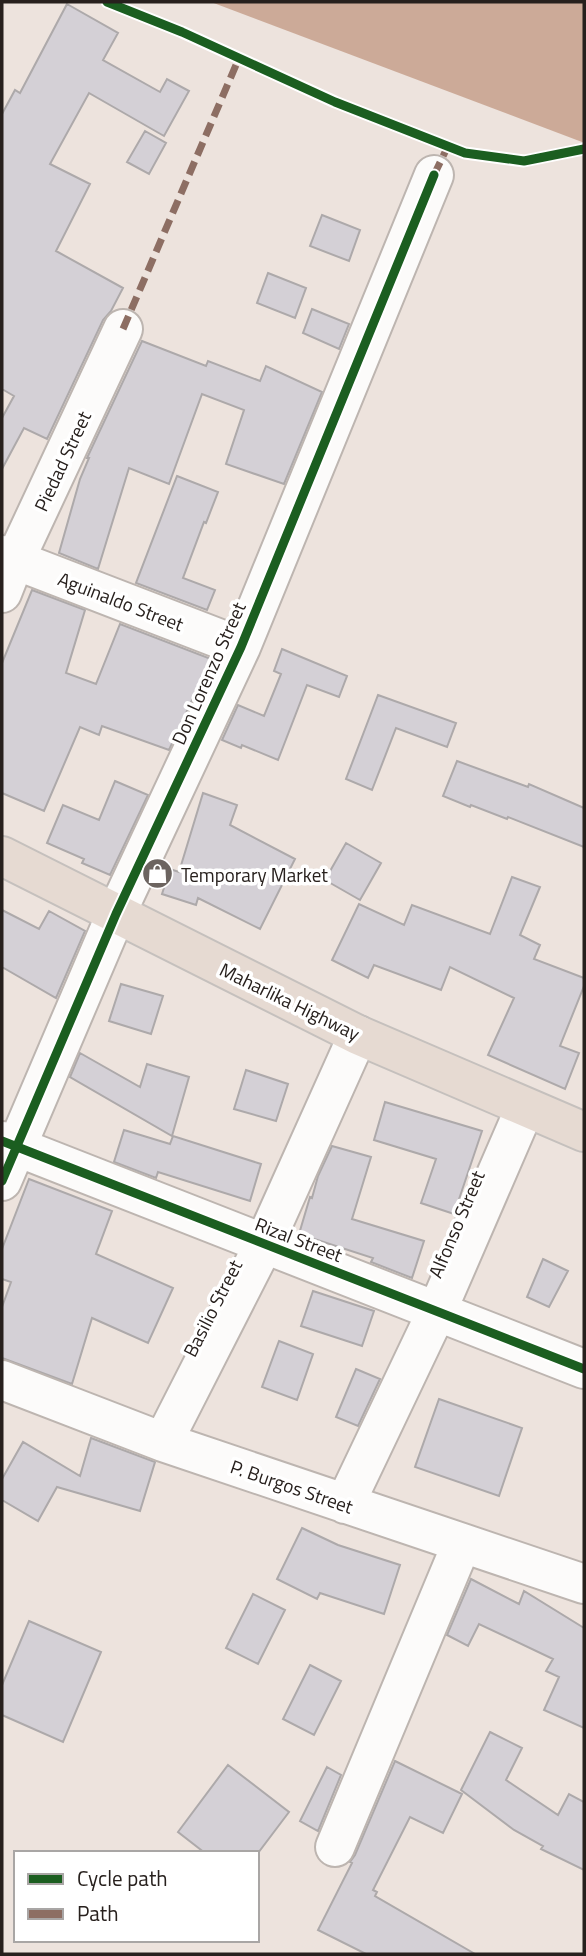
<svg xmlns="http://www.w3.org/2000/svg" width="586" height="1956" font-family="'Titillium Web',sans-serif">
<rect width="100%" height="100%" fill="#ede3dd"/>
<path fill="#ccaa98" d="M 211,2 L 584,2 L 584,142 L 582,142 Z"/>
<path fill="#d4d0d6" stroke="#ada9aa" stroke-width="2" d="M 67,4 L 118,33 L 103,60 L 160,92 L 167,79 L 189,91 L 164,136 L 89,93 L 50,164 L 90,184 L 56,251 L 123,288 L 111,311 L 103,320 L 47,439 L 24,428 L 2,469 L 2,418 L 14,396 L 2,389 L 2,114 L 15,90 L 20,93 Z
M 145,131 L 166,143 L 149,174 L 127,162 Z
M 322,215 L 360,230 L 349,261 L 310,246 Z
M 268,273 L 306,288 L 295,318 L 257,303 Z
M 312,309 L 349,324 L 339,349 L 303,333 Z
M 142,341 L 206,366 L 208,361 L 260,381 L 266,366 L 322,392 L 284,484 L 226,464 L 244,410 L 202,394 L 169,484 L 129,468 L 98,569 L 59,553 L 80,479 L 89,458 L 87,458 Z
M 177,476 L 218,492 L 206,523 L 204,522 L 183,578 L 215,590 L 207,610 L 136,583 Z
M 32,590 L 85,610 L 66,673 L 96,684 L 120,624 L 211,659 L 169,750 L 102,726 L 99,735 L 80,727 L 44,811 L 2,793 L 2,663 Z
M 282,649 L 347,676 L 339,697 L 307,685 L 278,760 L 242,745 L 241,748 L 222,740 L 238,705 L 264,716 L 281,674 L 274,671 Z
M 378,695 L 456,723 L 447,747 L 396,728 L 372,790 L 346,779 Z
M 457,761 L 528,787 L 529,784 L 584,808 L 584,847 L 508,817 L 507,819 L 471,805 L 470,807 L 443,796 Z
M 115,781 L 148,795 L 110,875 L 82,863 L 84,859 L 47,843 L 63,805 L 99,820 Z
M 203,793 L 237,805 L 230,825 L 295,859 L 260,929 L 198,898 L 196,905 L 162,894 L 170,869 L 179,872 Z
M 346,843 L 381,863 L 360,900 L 325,880 Z
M 512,877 L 540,887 L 520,935 L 540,945 L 534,959 L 584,978 L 584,986 L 560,1046 L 579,1053 L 565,1089 L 488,1055 L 514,998 L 450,967 L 441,990 L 374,965 L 368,978 L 332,960 L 359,904 L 404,925 L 412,905 L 490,934 Z
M 2,910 L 39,929 L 49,911 L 85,931 L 56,998 L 2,967 Z
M 121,984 L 163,996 L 151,1034 L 109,1021 Z
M 80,1053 L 140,1087 L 147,1064 L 189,1077 L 172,1136 L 70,1077 Z
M 246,1070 L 288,1084 L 276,1121 L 234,1109 Z
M 385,1102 L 482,1131 L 454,1214 L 421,1203 L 436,1159 L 374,1140 Z
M 124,1130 L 170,1144 L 173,1136 L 261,1164 L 250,1201 L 158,1172 L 156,1178 L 114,1162 Z
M 332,1146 L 371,1157 L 352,1219 L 424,1241 L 412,1278 L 371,1262 L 373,1258 L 299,1234 L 310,1197 L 312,1198 L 318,1176 Z
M 29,1179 L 112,1211 L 96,1254 L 173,1288 L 148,1343 L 92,1318 L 72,1384 L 2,1358 L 2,1307 L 11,1282 L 2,1279 L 2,1249 Z
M 543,1259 L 568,1271 L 549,1307 L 527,1297 Z
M 313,1291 L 374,1311 L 362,1346 L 301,1326 Z
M 279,1341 L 313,1354 L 297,1400 L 262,1387 Z
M 356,1369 L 380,1379 L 358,1426 L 336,1417 Z
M 439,1399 L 522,1428 L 499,1496 L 415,1467 Z
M 91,1438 L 155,1462 L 140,1511 L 57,1487 L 38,1521 L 2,1500 L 2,1479 L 23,1442 L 80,1476 Z
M 302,1528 L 338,1545 L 400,1565 L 384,1614 L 320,1593 L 317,1599 L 277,1579 Z
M 471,1579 L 519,1604 L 524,1591 L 584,1628 L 584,1728 L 544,1710 L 559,1677 L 546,1671 L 553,1659 L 479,1624 L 468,1646 L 447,1635 Z
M 253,1594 L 285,1610 L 258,1664 L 226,1648 Z
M 29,1621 L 101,1652 L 63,1742 L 2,1715 L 2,1685 Z
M 310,1665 L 341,1681 L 314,1735 L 283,1719 Z
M 490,1732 L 522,1748 L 506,1780 L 558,1815 L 569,1794 L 584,1802 L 584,1870 L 541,1849 L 543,1846 L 514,1830 L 461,1790 Z
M 395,1761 L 462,1794 L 443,1833 L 410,1817 L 373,1890 L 377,1892 L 375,1896 L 475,1954 L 366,1954 L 318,1930 L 352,1863 L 350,1862 L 355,1855 Z
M 228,1765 L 289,1812 L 258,1853 L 205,1853 L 178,1832 Z
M 327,1767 L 341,1775 L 318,1831 L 300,1821 Z"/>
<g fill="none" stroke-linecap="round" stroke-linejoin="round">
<defs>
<path id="minor" d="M 2,555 L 241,647
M 2,593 L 15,560 L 123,329
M 2,1141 L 584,1369
M 2,1181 L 116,914 L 241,647 L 434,175
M 2,1380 L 163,1442 L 584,1584
M 163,1442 L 264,1244 L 358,1035
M 345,1504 L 437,1311 L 525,1108
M 335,1847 L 462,1543"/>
<path id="highway" d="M 2,856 L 358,1035 L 584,1132"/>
</defs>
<use href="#minor" stroke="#bdb5b0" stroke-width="42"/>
<use href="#highway" stroke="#c5c0bd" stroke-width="42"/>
<use href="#minor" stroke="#fcfbfa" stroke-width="38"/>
<use href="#highway" stroke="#e6dad2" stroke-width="38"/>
<path stroke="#8d6e63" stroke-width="7" stroke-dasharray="14 7" stroke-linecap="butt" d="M 434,175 L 448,146
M 123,329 L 239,58"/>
<defs>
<path id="cycleway" d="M 107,2 L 182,32 L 335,102 L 465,153 L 524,161 L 584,149
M 2,1141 L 584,1369
M 2,1181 L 116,914 L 241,647 L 434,175"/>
</defs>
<use href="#cycleway" stroke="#fff" stroke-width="13"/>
<use href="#cycleway" stroke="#1b5e20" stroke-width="9"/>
</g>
<defs>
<symbol id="shop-disc" viewBox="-11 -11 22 22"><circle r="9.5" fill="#6c6460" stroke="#fff"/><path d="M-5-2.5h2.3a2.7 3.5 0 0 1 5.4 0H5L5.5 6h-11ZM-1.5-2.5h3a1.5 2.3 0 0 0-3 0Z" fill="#fff"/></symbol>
</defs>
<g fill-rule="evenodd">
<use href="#shop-disc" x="140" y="856" width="35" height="35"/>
</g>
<g text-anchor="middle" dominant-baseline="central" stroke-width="7" stroke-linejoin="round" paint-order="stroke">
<g font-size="19" fill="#27201d" stroke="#fff">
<text transform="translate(62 461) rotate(-65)">Piedad Street</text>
<text transform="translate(121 601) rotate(21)">Aguinaldo Street</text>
<text transform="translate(208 673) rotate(-66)">Don Lorenzo Street</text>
<text transform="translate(290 1001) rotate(26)">Maharlika Highway</text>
<text transform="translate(456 1224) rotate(-67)">Alfonso Street</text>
<text transform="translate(299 1239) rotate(21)">Rizal Street</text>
<text transform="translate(212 1308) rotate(-63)">Basilio Street</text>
<text transform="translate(292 1486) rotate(19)">P. Burgos Street</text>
</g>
<g font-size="19" fill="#27201d" stroke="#fff" text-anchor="start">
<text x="181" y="874">Temporary Market</text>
</g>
</g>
<rect width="586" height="1956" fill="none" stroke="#27201d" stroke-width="7"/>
<rect x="14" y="1851" width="245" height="91" fill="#ffffff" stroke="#a9a6a5" stroke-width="2"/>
<rect x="28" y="1874" width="35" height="10" fill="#1b5e20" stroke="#a9a6a5" stroke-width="2"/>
<text x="77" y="1886" font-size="21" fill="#27201d">Cycle path</text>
<rect x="28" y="1909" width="35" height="10" fill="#8d6e63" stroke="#a9a6a5" stroke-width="2"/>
<text x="77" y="1921" font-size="21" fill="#27201d">Path</text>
</svg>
